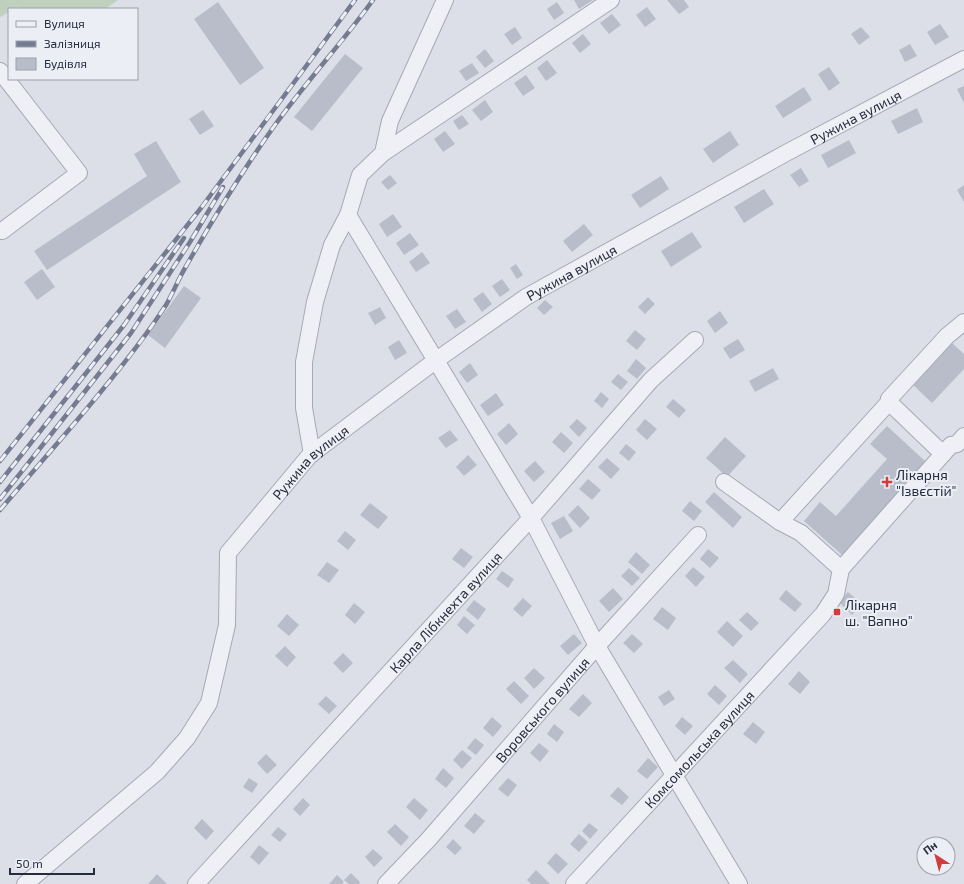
<svg xmlns="http://www.w3.org/2000/svg" width="964" height="884" font-family="'Exo 2',sans-serif">
<rect width="100%" height="100%" fill="#dcdfe7"/>
<path fill="#bfd1bd" d="M 0,0 L 118,0 L 105,9 L 20,9 L 18,7 L 15,9 L 9,9 L 9,12 L 0,17 Z"/>
<path fill="#b9bdca" d="M 574,0 L 593,0 L 579,9 Z
M 667,0 L 684,0 L 689,7 L 679,14 Z
M 218,2 L 264,68 L 240,85 L 194,19 Z
M 557,2 L 564,13 L 554,20 L 547,9 Z
M 647,7 L 656,19 L 645,27 L 636,15 Z
M 612,14 L 621,25 L 609,34 L 600,23 Z
M 940,24 L 949,37 L 935,45 L 927,32 Z
M 515,27 L 522,38 L 512,45 L 504,34 Z
M 861,27 L 870,37 L 859,45 L 851,34 Z
M 583,34 L 591,44 L 580,53 L 572,43 Z
M 910,44 L 917,56 L 905,62 L 899,50 Z
M 485,49 L 494,61 L 485,68 L 476,57 Z
M 345,54 L 363,68 L 312,131 L 294,117 Z
M 547,60 L 557,73 L 546,81 L 537,68 Z
M 472,63 L 479,73 L 466,81 L 459,71 Z
M 829,67 L 840,83 L 829,91 L 818,74 Z
M 526,75 L 535,88 L 523,96 L 514,83 Z
M 964,86 L 964,103 L 957,89 Z
M 804,87 L 812,100 L 783,118 L 775,106 Z
M 485,100 L 493,112 L 481,121 L 472,110 Z
M 917,108 L 923,122 L 898,134 L 891,121 Z
M 203,110 L 214,126 L 200,135 L 189,119 Z
M 462,115 L 469,124 L 459,130 L 453,121 Z
M 445,131 L 455,144 L 443,152 L 434,139 Z
M 730,131 L 739,145 L 713,163 L 703,149 Z
M 849,140 L 856,153 L 828,168 L 821,155 Z
M 156,141 L 181,182 L 47,270 L 34,251 L 147,176 L 134,154 Z
M 801,168 L 809,181 L 799,187 L 790,175 Z
M 390,175 L 397,183 L 388,190 L 381,182 Z
M 661,176 L 669,189 L 640,208 L 631,195 Z
M 964,185 L 964,202 L 957,190 Z
M 764,189 L 774,204 L 744,223 L 734,207 Z
M 393,214 L 402,227 L 387,237 L 379,224 Z
M 584,224 L 593,235 L 572,252 L 563,241 Z
M 692,232 L 702,247 L 671,267 L 661,251 Z
M 410,233 L 419,245 L 404,255 L 396,243 Z
M 422,252 L 430,263 L 416,272 L 409,262 Z
M 516,264 L 523,275 L 517,279 L 510,268 Z
M 42,269 L 55,287 L 37,300 L 24,282 Z
M 502,279 L 510,290 L 500,297 L 492,286 Z
M 184,286 L 201,298 L 165,348 L 148,335 Z
M 483,292 L 492,304 L 482,312 L 473,299 Z
M 648,297 L 655,304 L 645,314 L 638,307 Z
M 545,300 L 553,307 L 544,315 L 537,308 Z
M 380,307 L 386,318 L 375,325 L 368,313 Z
M 457,309 L 466,322 L 455,329 L 446,316 Z
M 720,311 L 728,323 L 715,333 L 707,321 Z
M 635,330 L 646,339 L 637,350 L 626,341 Z
M 738,339 L 745,350 L 730,359 L 723,348 Z
M 399,340 L 407,353 L 395,360 L 388,347 Z
M 951,342 L 964,354 L 964,369 L 932,403 L 911,383 Z
M 636,359 L 646,368 L 637,379 L 627,371 Z
M 470,363 L 478,375 L 467,383 L 459,372 Z
M 773,368 L 779,379 L 755,392 L 749,381 Z
M 618,374 L 628,382 L 621,390 L 611,382 Z
M 601,392 L 609,399 L 602,408 L 594,401 Z
M 496,393 L 504,405 L 488,416 L 480,405 Z
M 673,399 L 686,410 L 679,418 L 666,407 Z
M 577,419 L 587,428 L 579,437 L 569,427 Z
M 645,419 L 657,429 L 647,440 L 636,430 Z
M 509,423 L 518,434 L 506,445 L 497,434 Z
M 887,426 L 926,462 L 842,555 L 804,521 L 820,502 L 836,516 L 887,459 L 870,444 Z
M 450,430 L 458,440 L 446,448 L 438,438 Z
M 561,432 L 573,443 L 564,453 L 552,442 Z
M 725,437 L 746,456 L 727,477 L 706,458 Z
M 626,444 L 636,452 L 629,461 L 619,453 Z
M 468,455 L 477,465 L 464,476 L 456,467 Z
M 607,458 L 620,469 L 611,479 L 598,467 Z
M 535,461 L 545,472 L 534,482 L 524,471 Z
M 588,479 L 601,490 L 592,500 L 579,489 Z
M 714,492 L 742,517 L 733,528 L 705,502 Z
M 690,501 L 702,511 L 694,521 L 682,511 Z
M 370,503 L 388,517 L 378,529 L 360,515 Z
M 578,505 L 590,518 L 580,528 L 568,515 Z
M 564,516 L 573,531 L 560,539 L 551,523 Z
M 345,531 L 356,540 L 348,550 L 337,541 Z
M 461,548 L 473,557 L 464,568 L 452,559 Z
M 708,549 L 719,558 L 710,568 L 700,559 Z
M 636,552 L 650,565 L 642,574 L 628,562 Z
M 327,562 L 339,570 L 329,583 L 317,575 Z
M 693,567 L 705,577 L 696,587 L 685,576 Z
M 629,568 L 640,578 L 632,586 L 621,576 Z
M 502,571 L 514,579 L 508,588 L 496,579 Z
M 613,588 L 623,599 L 609,612 L 599,601 Z
M 786,590 L 802,604 L 795,612 L 779,599 Z
M 848,592 L 862,604 L 852,615 L 839,602 Z
M 523,598 L 532,606 L 522,617 L 513,609 Z
M 474,600 L 486,609 L 478,620 L 466,610 Z
M 354,603 L 365,612 L 355,624 L 345,615 Z
M 662,607 L 676,618 L 668,630 L 653,619 Z
M 747,612 L 759,623 L 751,631 L 739,620 Z
M 287,614 L 299,625 L 289,636 L 277,626 Z
M 464,616 L 475,625 L 467,634 L 457,625 Z
M 727,621 L 743,636 L 733,647 L 717,632 Z
M 574,634 L 582,643 L 568,655 L 560,646 Z
M 632,634 L 643,644 L 634,653 L 623,643 Z
M 285,646 L 296,657 L 287,667 L 275,656 Z
M 343,653 L 353,663 L 343,673 L 333,663 Z
M 733,660 L 748,674 L 740,683 L 724,668 Z
M 534,668 L 545,678 L 534,689 L 524,678 Z
M 799,671 L 810,682 L 800,694 L 788,684 Z
M 514,681 L 529,696 L 521,704 L 506,689 Z
M 715,685 L 727,696 L 719,705 L 707,694 Z
M 669,690 L 675,699 L 664,706 L 658,697 Z
M 583,694 L 592,703 L 579,717 L 569,709 Z
M 326,696 L 337,706 L 329,714 L 318,704 Z
M 492,717 L 502,726 L 493,737 L 483,728 Z
M 682,717 L 693,726 L 685,735 L 675,726 Z
M 753,722 L 765,732 L 756,744 L 743,734 Z
M 554,724 L 564,732 L 557,742 L 547,734 Z
M 475,738 L 484,745 L 476,755 L 467,748 Z
M 539,743 L 549,751 L 540,762 L 530,753 Z
M 462,750 L 472,758 L 462,769 L 453,760 Z
M 266,754 L 277,765 L 267,774 L 257,763 Z
M 648,758 L 658,767 L 647,779 L 637,771 Z
M 443,768 L 454,778 L 446,788 L 435,779 Z
M 249,778 L 258,784 L 252,793 L 243,787 Z
M 508,778 L 517,785 L 508,797 L 498,789 Z
M 618,787 L 629,797 L 622,805 L 610,796 Z
M 303,798 L 310,805 L 300,816 L 293,809 Z
M 414,798 L 428,810 L 420,820 L 406,807 Z
M 475,813 L 485,821 L 474,834 L 464,826 Z
M 202,819 L 214,831 L 206,840 L 194,828 Z
M 589,823 L 598,830 L 590,839 L 582,831 Z
M 395,824 L 409,837 L 401,846 L 387,832 Z
M 278,827 L 287,834 L 280,842 L 271,835 Z
M 579,834 L 588,842 L 579,852 L 570,844 Z
M 453,839 L 462,848 L 455,855 L 446,847 Z
M 259,845 L 269,853 L 259,865 L 250,857 Z
M 373,849 L 383,858 L 374,867 L 365,857 Z
M 556,853 L 568,864 L 558,874 L 547,863 Z
M 536,870 L 550,884 L 531,884 L 527,880 Z
M 351,873 L 360,882 L 359,884 L 349,884 L 344,880 Z
M 157,874 L 167,884 L 148,884 Z
M 337,875 L 344,882 L 342,884 L 329,884 Z"/>
<g fill="none" stroke-linecap="round" stroke-linejoin="round">
<defs>
<g id="minor">
<path d="M 445,0 L 390,121 L 383,153 L 360,175 L 348,215 L 531,518 L 597,646 L 739,884"/>
<path d="M 0,71 L 79,173 L 2,231"/>
<path d="M 383,153 L 611,0"/>
<path d="M 312,454 L 304,408 L 304,362 L 315,302 L 332,245 L 348,215"/>
<path d="M 943,454 L 891,404 L 889,399 L 947,336 L 964,322"/>
<path d="M 780,522 L 890,401"/>
<path d="M 841,569 L 951,445 L 957,444 L 964,436"/>
<path id="s1" d="M 25,884 L 157,772 L 187,738 L 209,703 L 227,625 L 228,553 L 310,455 L 435,361 L 526,297 L 786,153 L 964,59"/>
<path id="s2" d="M 196,884 L 531,518 L 651,380 L 695,340"/>
<path id="s3" d="M 386,884 L 428,840 L 597,646 L 698,535"/>
<path id="s4" d="M 574,884 L 823,614 L 836,594 L 841,569 L 801,533 L 780,522 L 724,482"/>
</g>
</defs>
<use href="#minor" stroke="#a5a9b4" stroke-width="18"/>
<use href="#minor" stroke="#eff0f5" stroke-width="16"/>
<defs>
<path id="rail" d="M 0,461 L 201,208 L 355,0
M 0,482 L 124,325 L 184,238
M 0,499 L 131,333 L 190,242 L 223,187
M 0,510 C 33,471 67,433 99,394 C 123,365 146,336 166,305 C 173,293 178,280 185,268 C 213,219 242,171 275,125 C 306,82 342,43 373,0"/>
</defs>
<use href="#rail" stroke="#757c91" stroke-width="4.5"/>
<use href="#rail" stroke="#eceef5" stroke-width="3" stroke-dasharray="9" stroke-linecap="butt"/>
</g>
<g fill="#d13c3c" stroke="#eceef5" stroke-width="1.5">
<path d="M885 476h4v4h4v4h-4v4h-4v-4h-4v-4h4z"/>
<rect x="833" y="608" width="8" height="8" rx="2"/>
</g>
<g text-anchor="middle" dominant-baseline="central" stroke-width="4" stroke-linejoin="round" paint-order="stroke">
<g font-size="14" fill="#262b3e" stroke="#eceef5">
<text stroke="none"><textPath href="#s1" startOffset="1183">Ружина вулиця</textPath></text>
<text stroke="none"><textPath href="#s1" startOffset="859">Ружина вулиця</textPath></text>
<text stroke="none"><textPath href="#s1" startOffset="535">Ружина вулиця</textPath></text>
<text stroke="none"><textPath href="#s2" startOffset="369">Карла Лібкнехта вулиця</textPath></text>
<text stroke="none"><textPath href="#s3" startOffset="234">Воровського вулиця</textPath></text>
<text stroke="none"><textPath href="#s4" startOffset="184">Комсомольська вулиця</textPath></text>
</g>
<g font-size="14" fill="#262b3e" stroke="#eceef5" text-anchor="start">
<text x="896" y="474">Лікарня<tspan x="896" dy="16">"Ізвєстій"</tspan></text>
<text x="845" y="604">Лікарня<tspan x="845" dy="16">ш. "Вапно"</tspan></text>
</g>
</g>
<rect x="8" y="8" width="130" height="72" fill="#eceef5" stroke="#9da0ac"/>
<rect x="16" y="21" width="20" height="6" fill="#eff0f5" stroke="#9da0ac"/>
<text x="44" y="28" font-size="12" fill="#262b3e">Вулиця</text>
<rect x="16" y="41" width="20" height="6" fill="#757c91" stroke="#9da0ac"/>
<text x="44" y="48" font-size="12" fill="#262b3e">Залізниця</text>
<rect x="16" y="58" width="20" height="12" fill="#b9bdca" stroke="#9da0ac"/>
<text x="44" y="68" font-size="12" fill="#262b3e">Будівля</text>
<g transform="translate(936 856) rotate(324)"><circle r="19" fill="#eceef5" stroke="#9da0ac"/>
<path d="M0-3L7 15L0 10L-7 15Z" fill="#d13c3c"/>
<text y="-6" font-size="11" font-weight="bold" text-anchor="middle" fill="#262b3e">Пн</text>
</g>
<path d="M10 868v6h84v-6" fill="none" stroke="#262b3e" stroke-width="2"/>
<text x="16" y="868" font-size="12" fill="#262b3e" stroke="#eceef5" stroke-width="3" paint-order="stroke">50 m</text>
</svg>
